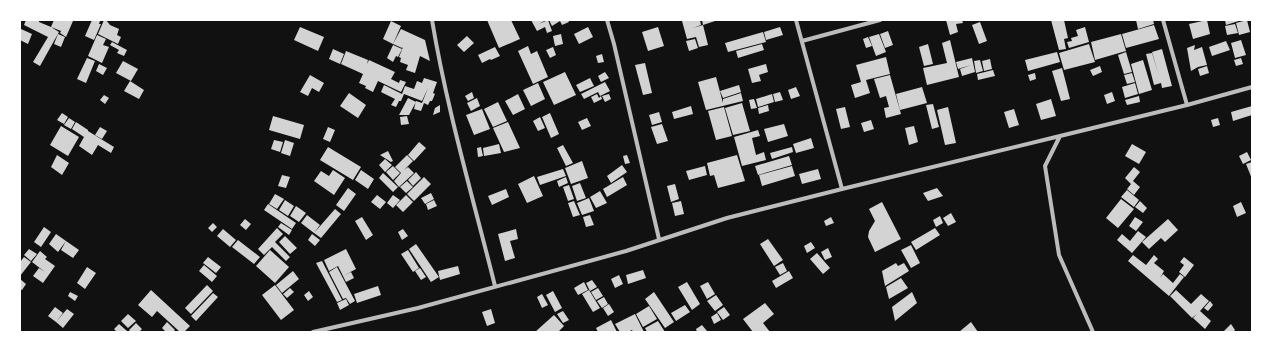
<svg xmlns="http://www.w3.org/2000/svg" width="1272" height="352" font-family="Overpass,sans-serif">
<rect width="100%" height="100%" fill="#111"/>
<path fill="#d3d3d3" d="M 26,20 L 39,20 L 39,22 L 51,27 L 48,34 L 51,27 L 59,32 L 40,66 L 33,62 L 48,37 L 24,25 Z
M 54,20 L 71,20 L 73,21 L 66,37 L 60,33 L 61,31 L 51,27 Z
M 92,20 L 100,21 L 99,24 L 101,24 L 94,40 L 85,36 Z
M 104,20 L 106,20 L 110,25 L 119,29 L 117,35 L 121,37 L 118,44 L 98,34 Z
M 487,20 L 511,20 L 520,39 L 499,48 Z
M 531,20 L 546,20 L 539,24 L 548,20 L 552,31 L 547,33 L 545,27 L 537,31 Z
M 549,20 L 568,20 L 569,22 L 562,25 L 560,21 L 552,26 Z
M 686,20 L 700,20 L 701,25 L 693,28 L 703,25 L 708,45 L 699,47 L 696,37 L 687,39 L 682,21 Z
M 702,20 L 718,20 L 703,25 Z
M 946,20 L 962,20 L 963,23 L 956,24 L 958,32 L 950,35 Z
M 1051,20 L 1064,20 L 1068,38 L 1064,39 L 1066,49 L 1059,50 Z
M 1136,20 L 1153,20 L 1154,24 L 1138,29 Z
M 1207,20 L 1210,34 L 1193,39 L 1189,24 Z
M 1225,20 L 1242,20 L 1226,25 Z
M 1247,20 L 1250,32 L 1239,35 L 1236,23 Z
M 391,21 L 401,26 L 393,44 L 383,39 Z
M 980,22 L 987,41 L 979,44 L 972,25 Z
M 1235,24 L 1238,33 L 1227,35 L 1225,26 Z
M 1154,25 L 1159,39 L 1126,48 L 1122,34 Z
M 300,27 L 324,37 L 318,51 L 294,40 Z
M 588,27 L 593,37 L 579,44 L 574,34 Z
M 658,27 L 664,46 L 648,51 L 642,32 Z
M 780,27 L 783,35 L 766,40 L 764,32 Z
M 1085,27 L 1089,42 L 1069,48 L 1067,42 L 1072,41 L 1071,38 L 1078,36 L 1076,30 Z
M 21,29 L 32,34 L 28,44 L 20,40 Z
M 401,29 L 425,40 L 430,61 L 420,56 L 415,73 L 406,70 L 408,65 L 400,62 L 401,58 L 399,57 L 403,47 L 402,48 L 393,44 Z
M 888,31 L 893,45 L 885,48 L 880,34 Z
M 763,32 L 766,42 L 728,52 L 725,43 Z
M 58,34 L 65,37 L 61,47 L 54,44 Z
M 561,34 L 563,44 L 555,46 L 553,36 Z
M 879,34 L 886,52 L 876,56 L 869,37 Z
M 1121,34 L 1126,51 L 1095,60 L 1091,42 Z
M 97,35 L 106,39 L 103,45 L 109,47 L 102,63 L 88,56 Z
M 467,36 L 474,43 L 464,52 L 457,45 Z
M 868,37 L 872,46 L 866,48 L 863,39 Z
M 695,39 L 698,48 L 689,51 L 686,41 Z
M 950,40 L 959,77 L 927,85 L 923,68 L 947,63 L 942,43 Z
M 1241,40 L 1246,55 L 1235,58 L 1231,43 Z
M 1226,41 L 1230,50 L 1212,56 L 1209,47 Z
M 112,42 L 127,50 L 124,56 L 117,53 L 119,50 L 110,45 Z
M 762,44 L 764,50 L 738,58 L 736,51 Z
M 928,44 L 933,64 L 924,66 L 919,47 Z
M 1089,44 L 1095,62 L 1064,70 L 1059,53 Z
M 393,45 L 402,49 L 398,57 L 396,56 L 393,62 L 387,58 Z
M 1195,45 L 1194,50 L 1202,47 L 1207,65 L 1198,67 L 1191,71 L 1187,48 Z
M 528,46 L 531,54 L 537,51 L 548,77 L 533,84 L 518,51 Z
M 495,47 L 500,56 L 491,60 L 490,59 L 482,63 L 478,55 Z
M 553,47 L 556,55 L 550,58 L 546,50 Z
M 333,49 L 344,54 L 340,64 L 329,59 Z
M 1162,49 L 1172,86 L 1162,88 L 1161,83 L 1154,85 L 1146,54 L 1152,53 L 1159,76 L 1152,52 Z
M 346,51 L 368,60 L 367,64 L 369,60 L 395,72 L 391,79 L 399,83 L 400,80 L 406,82 L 401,92 L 378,81 L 373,92 L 365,88 L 366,86 L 359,83 L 363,74 L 341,64 Z
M 1057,52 L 1060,62 L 1028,71 L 1025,60 Z
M 1126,52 L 1132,72 L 1124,74 L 1118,55 Z
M 602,54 L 604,62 L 598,63 L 596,56 Z
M 886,57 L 890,74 L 866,80 L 870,93 L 855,98 L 851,85 L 861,82 L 856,65 Z
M 87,58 L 95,61 L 86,83 L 77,79 Z
M 972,58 L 975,72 L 962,76 L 960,69 L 971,65 L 958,69 L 956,62 Z
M 1241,58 L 1243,64 L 1236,66 L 1234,60 Z
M 990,59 L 992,69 L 984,71 L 982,61 Z
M 980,60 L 983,71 L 976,73 L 974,61 Z
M 1143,60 L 1152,90 L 1139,94 L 1131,64 Z
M 123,61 L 138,69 L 131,81 L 116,73 Z
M 645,63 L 652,93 L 643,95 L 635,65 Z
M 99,64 L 107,68 L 103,75 L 96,71 Z
M 766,64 L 768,72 L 759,75 L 761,81 L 752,83 L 748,69 Z
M 1100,66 L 1102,72 L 1093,76 L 1090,70 Z
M 1207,66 L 1209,73 L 1200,76 L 1198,69 Z
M 1062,68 L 1066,83 L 1058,85 L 1066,83 L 1070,99 L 1061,101 L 1052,71 Z
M 993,70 L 995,76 L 978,80 L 977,74 Z
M 565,72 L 576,95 L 554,105 L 543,82 Z
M 605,72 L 609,78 L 601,82 L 598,76 Z
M 1035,73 L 1036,79 L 1030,81 L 1028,75 Z
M 1132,73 L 1135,82 L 1127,84 L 1124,75 Z
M 310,75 L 324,83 L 319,92 L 312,88 L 308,96 L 300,92 Z
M 890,75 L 901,114 L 886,118 L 884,108 L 889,107 L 886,96 L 880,98 L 874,79 Z
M 716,77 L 723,103 L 723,99 L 741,93 L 743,101 L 706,110 L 698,82 Z
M 424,78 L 437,82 L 433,93 L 435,94 L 432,101 L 430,101 L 428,105 L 424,103 L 421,111 L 414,109 L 416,101 L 422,103 L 428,88 L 422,101 L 404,94 L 401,101 L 399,101 L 396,107 L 391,105 L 395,99 L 381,92 L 384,85 L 402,94 L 405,86 L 414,89 L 417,81 L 422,83 Z
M 590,78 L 594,86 L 580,92 L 576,85 Z
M 130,81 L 144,90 L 139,99 L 124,91 Z
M 605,82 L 610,91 L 600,96 L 598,92 L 584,99 L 581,94 Z
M 538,83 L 545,99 L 531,106 L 523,90 Z
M 1135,83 L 1138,94 L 1125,98 L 1122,87 Z
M 739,85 L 741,92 L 723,98 L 720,91 Z
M 796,87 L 800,96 L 791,99 L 788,90 Z
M 922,87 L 927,103 L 900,110 L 896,94 Z
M 472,92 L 474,98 L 468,101 L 465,96 Z
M 780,92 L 783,100 L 775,102 L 773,94 Z
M 1112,92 L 1115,101 L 1107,104 L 1104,95 Z
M 349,93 L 366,105 L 358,118 L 340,106 Z
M 518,94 L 525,109 L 513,115 L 505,101 Z
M 597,94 L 599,98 L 601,96 L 602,99 L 594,103 L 591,97 Z
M 609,94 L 611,99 L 605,102 L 602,96 Z
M 772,94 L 774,102 L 758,107 L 756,99 Z
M 104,95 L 109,98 L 105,104 L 100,100 Z
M 1139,96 L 1140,102 L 1127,105 L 1125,100 Z
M 408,98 L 416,102 L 409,115 L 399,115 Z
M 477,98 L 480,106 L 471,111 L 467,103 Z
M 754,99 L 757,108 L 751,109 L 749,100 Z
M 1051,99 L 1056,116 L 1041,120 L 1036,104 Z
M 498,102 L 507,121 L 493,127 L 484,109 Z
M 742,103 L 750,131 L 733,135 L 725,108 Z
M 933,104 L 939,127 L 932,129 L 926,105 Z
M 440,105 L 440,112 L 433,115 L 435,108 Z
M 768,105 L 769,111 L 759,114 L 758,108 Z
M 691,106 L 693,114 L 674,119 L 672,112 Z
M 1252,106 L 1252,115 L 1233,121 L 1231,112 Z
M 724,107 L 732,136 L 716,140 L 708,111 Z
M 845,107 L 850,127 L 841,129 L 836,109 Z
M 948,107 L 956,143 L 945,145 L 937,110 Z
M 482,109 L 490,129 L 474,135 L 466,115 Z
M 1014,109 L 1019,125 L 1009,128 L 1004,112 Z
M 659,112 L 662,122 L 652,125 L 649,115 Z
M 62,113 L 68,117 L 64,124 L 57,120 Z
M 550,113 L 559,134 L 551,138 L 542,117 Z
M 273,116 L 304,125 L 300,139 L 269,130 Z
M 407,116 L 409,124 L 401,125 L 400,117 Z
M 540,117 L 545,128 L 538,131 L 533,121 Z
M 69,118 L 75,122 L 71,129 L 64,125 Z
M 587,118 L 591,126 L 582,130 L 578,122 Z
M 1218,118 L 1220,125 L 1213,127 L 1211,120 Z
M 871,120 L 874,129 L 864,132 L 861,123 Z
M 76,122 L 88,130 L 88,131 L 114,147 L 111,153 L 98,145 L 92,155 L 79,146 L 84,137 L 72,129 Z
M 508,122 L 520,148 L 504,152 L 493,128 Z
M 662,124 L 668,141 L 657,144 L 651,127 Z
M 784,124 L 788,136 L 768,142 L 764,129 Z
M 61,126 L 79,137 L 68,156 L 50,145 Z
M 914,126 L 918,142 L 909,145 L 905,128 Z
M 100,127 L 107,131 L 102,139 L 95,135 Z
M 328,127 L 335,130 L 330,142 L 323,139 Z
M 758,130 L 760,136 L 752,138 L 756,155 L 764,152 L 766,160 L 742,166 L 734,137 Z
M 811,138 L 814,148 L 796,153 L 793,144 Z
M 274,140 L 283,142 L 280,152 L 271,149 Z
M 285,140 L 294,143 L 290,156 L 281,153 Z
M 419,142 L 426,148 L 414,161 L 408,155 Z
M 499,144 L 501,153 L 484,156 L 483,148 Z
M 1132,144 L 1146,152 L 1139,164 L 1125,156 Z
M 563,145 L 573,163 L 566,166 L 557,148 Z
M 328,147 L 361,167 L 353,180 L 320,160 Z
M 481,147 L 483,156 L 478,157 L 477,148 Z
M 792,147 L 793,152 L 772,159 L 770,153 Z
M 388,151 L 393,161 L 391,162 L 380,155 Z
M 1247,152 L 1251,160 L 1243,164 L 1239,156 Z
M 57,155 L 69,163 L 62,175 L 51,167 Z
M 407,155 L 413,161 L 404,170 L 408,167 L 414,173 L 399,187 L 394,181 L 401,173 L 395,167 Z
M 627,155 L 630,163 L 625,164 L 623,156 Z
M 737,155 L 745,181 L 718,188 L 714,175 L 710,176 L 707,163 Z
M 789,156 L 792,165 L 758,175 L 755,166 Z
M 385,159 L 392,165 L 385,172 L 379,165 Z
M 582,161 L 588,178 L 571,184 L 565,168 Z
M 1252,162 L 1252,179 L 1246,164 Z
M 622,165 L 627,172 L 611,183 L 607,176 Z
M 393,166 L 400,173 L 393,180 L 386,172 Z
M 705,166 L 707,175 L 689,180 L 686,171 Z
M 792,166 L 795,176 L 762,186 L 759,175 Z
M 1134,167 L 1140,172 L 1133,181 L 1140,187 L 1134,195 L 1127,189 L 1131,184 L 1125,178 Z
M 563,169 L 566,176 L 540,185 L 537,177 Z
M 818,169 L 821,179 L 802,184 L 799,174 Z
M 333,170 L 345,178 L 334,195 L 314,181 L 321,171 L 329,176 Z
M 361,170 L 374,179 L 368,189 L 355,180 Z
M 416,172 L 421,178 L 413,186 L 408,180 Z
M 383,173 L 398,187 L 393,192 L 379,178 Z
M 282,175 L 290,177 L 286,188 L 278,186 Z
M 534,176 L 543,196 L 527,203 L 518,184 Z
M 424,177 L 431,184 L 414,201 L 407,194 Z
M 566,177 L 568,183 L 559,187 L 557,181 Z
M 623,177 L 627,185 L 607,197 L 603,189 Z
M 407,181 L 413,187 L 406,193 L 400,187 Z
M 580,183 L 586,198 L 577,201 L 572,186 Z
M 675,184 L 679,199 L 671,202 L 667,186 Z
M 569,185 L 574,199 L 568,201 L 563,187 Z
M 348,188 L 356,194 L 344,211 L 336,205 Z
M 937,188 L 943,196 L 928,201 L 923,193 Z
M 506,189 L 509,197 L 492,205 L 488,196 Z
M 1127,190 L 1139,200 L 1134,207 L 1121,197 Z
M 600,191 L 607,203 L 596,208 L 590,197 Z
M 431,193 L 434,199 L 425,204 L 421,198 Z
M 275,194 L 284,199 L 277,209 L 269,204 Z
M 377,195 L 386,202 L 380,209 L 371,202 Z
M 393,195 L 400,200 L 393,208 L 387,203 Z
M 406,195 L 413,202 L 403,212 L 396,205 Z
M 589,198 L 594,211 L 582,215 L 577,203 Z
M 1121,199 L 1134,209 L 1118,228 L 1106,218 Z
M 285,200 L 294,206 L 288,216 L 279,210 Z
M 434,200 L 437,206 L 428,210 L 426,204 Z
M 574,201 L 580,215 L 573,217 L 568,203 Z
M 681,201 L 684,214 L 675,216 L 672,203 Z
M 1140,201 L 1147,208 L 1143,213 L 1135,207 Z
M 882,202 L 901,239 L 875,252 L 868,237 L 869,231 L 875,221 L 869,209 Z
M 1241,202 L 1246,213 L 1237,217 L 1233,206 Z
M 268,204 L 296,223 L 292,229 L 264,210 Z
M 296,206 L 306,213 L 299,222 L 290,216 Z
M 335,209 L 341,214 L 321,238 L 314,233 Z
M 951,213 L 956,222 L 948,226 L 943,218 Z
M 307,215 L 320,225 L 314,233 L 301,223 Z
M 590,215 L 594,225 L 586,227 L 583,217 Z
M 940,216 L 943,223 L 936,227 L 933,220 Z
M 362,217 L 373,235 L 366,240 L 355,221 Z
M 831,217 L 834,223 L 826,226 L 824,221 Z
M 1135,217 L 1143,222 L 1136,231 L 1129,226 Z
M 245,219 L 251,224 L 246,230 L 240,225 Z
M 1168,219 L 1178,230 L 1165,242 L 1161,238 L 1149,249 L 1142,242 Z
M 213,223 L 217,227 L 212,232 L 208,228 Z
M 281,223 L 292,230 L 289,235 L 278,227 Z
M 44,227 L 51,232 L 41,247 L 34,242 Z
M 277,228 L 283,234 L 275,242 L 290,257 L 286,261 L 272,247 L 264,255 L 258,249 Z
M 935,228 L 940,235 L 916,250 L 911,242 Z
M 223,229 L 236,240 L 230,247 L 217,236 Z
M 403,229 L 408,236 L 402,240 L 398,232 Z
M 516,229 L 518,239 L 510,241 L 515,258 L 505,261 L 498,234 Z
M 1138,231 L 1146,237 L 1132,253 L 1117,240 L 1122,234 L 1130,241 Z
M 56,234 L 66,241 L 58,252 L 49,244 Z
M 312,234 L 320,240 L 315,246 L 308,240 Z
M 285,236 L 297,248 L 290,254 L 279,242 Z
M 768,239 L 783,260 L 774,266 L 760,244 Z
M 238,240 L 260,257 L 254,264 L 232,247 Z
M 66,241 L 79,250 L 73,258 L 61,250 Z
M 811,242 L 815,248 L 807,253 L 804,246 Z
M 416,244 L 439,277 L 431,282 L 409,249 Z
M 911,245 L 920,263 L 911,268 L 901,250 Z
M 828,248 L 832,257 L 825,260 L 821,252 Z
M 29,249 L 37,254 L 31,261 L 24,255 Z
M 346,249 L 356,269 L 343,276 L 338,266 L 329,271 L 324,260 Z
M 270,250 L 289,267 L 275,283 L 256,266 Z
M 408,250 L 419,268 L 413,272 L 401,254 Z
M 40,251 L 47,257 L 45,259 L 55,266 L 43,283 L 33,276 L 39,268 L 45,272 L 32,262 Z
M 817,253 L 830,268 L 823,274 L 810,259 Z
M 1133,255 L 1146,265 L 1154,255 L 1158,259 L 1154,263 L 1164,271 L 1160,278 L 1163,274 L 1173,283 L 1180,274 L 1184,277 L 1169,296 L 1128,261 Z
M 24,257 L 31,262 L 20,276 L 20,262 Z
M 208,257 L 221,267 L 216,273 L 203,263 Z
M 1184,257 L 1194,265 L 1185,277 L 1179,272 L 1184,265 L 1180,262 Z
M 322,261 L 342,300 L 337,302 L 316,263 Z
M 783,263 L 787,271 L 780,275 L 775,267 Z
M 896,263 L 898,266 L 904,263 L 909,271 L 885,286 L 882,271 Z
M 204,265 L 217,276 L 212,282 L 199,271 Z
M 458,266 L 460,274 L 440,280 L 438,271 Z
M 87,267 L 96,273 L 85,289 L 77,283 Z
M 337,267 L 355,301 L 350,304 L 346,298 L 343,299 L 329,272 Z
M 420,268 L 426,277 L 421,280 L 415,271 Z
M 643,270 L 646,278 L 628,284 L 626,275 Z
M 293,271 L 299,279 L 282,293 L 276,285 Z
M 789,271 L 793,278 L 776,288 L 772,281 Z
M 351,272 L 354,278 L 346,282 L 343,276 Z
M 619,275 L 623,284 L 615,288 L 611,279 Z
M 901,278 L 908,288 L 889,299 L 886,287 Z
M 20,279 L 26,284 L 22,290 L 20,289 Z
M 592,280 L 597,287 L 590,291 L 586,283 Z
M 584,282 L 588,290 L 578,295 L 574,288 Z
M 687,282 L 700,304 L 692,310 L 678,287 Z
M 708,282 L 715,294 L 707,299 L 700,286 Z
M 207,285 L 213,291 L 191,314 L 185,308 Z
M 275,285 L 294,310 L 281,320 L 262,295 Z
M 378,286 L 381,295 L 357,303 L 354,294 Z
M 290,288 L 294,292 L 287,298 L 283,294 Z
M 598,288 L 603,296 L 596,300 L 591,292 Z
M 151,290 L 190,326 L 184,332 L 180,332 L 157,311 L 152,317 L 138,305 Z
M 589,290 L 600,308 L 593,312 L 582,294 Z
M 1176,290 L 1191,304 L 1201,294 L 1209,301 L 1200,311 L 1211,321 L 1205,329 L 1193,318 L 1197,314 L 1192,318 L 1170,296 Z
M 309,291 L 313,297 L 308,301 L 304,295 Z
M 553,291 L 562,308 L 555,312 L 546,295 Z
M 70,292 L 78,296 L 75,301 L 68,296 Z
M 654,292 L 674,322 L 665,328 L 645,299 Z
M 912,292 L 917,303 L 895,321 L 892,307 Z
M 213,293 L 218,297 L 196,321 L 191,316 Z
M 542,294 L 548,305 L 542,308 L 537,297 Z
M 716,295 L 723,305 L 715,311 L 707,301 Z
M 604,297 L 608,304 L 602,308 L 597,301 Z
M 346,299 L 349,305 L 340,310 L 337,303 Z
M 1210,301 L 1213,305 L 1208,311 L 1204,308 Z
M 765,303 L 774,314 L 763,323 L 770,332 L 753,332 L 743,319 Z
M 609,304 L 614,312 L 608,316 L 603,308 Z
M 685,305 L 690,312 L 676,321 L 671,313 Z
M 649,306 L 657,319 L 643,327 L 636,314 Z
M 55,307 L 63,313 L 56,322 L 48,316 Z
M 724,307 L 730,315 L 723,320 L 717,312 Z
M 67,309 L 74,314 L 63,328 L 56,322 Z
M 491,309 L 495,323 L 487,326 L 482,312 Z
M 563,311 L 569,320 L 563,323 L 557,314 Z
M 717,313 L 721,320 L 714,324 L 711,317 Z
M 128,314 L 136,321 L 128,328 L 121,321 Z
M 635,314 L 644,332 L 633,332 L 632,330 L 628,332 L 620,332 L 615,324 Z
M 554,315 L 564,326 L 558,332 L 535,332 Z
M 611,320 L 617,332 L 598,332 L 596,328 Z
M 658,321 L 665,332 L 647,332 L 645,328 Z
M 167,322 L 175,330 L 173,332 L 166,332 L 162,328 Z
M 971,322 L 978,332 L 959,332 Z
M 136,323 L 142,329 L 139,332 L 131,332 L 129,330 Z
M 119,324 L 127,331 L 126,332 L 117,332 L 114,329 Z
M 1231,324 L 1235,330 L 1233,332 L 1223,332 Z
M 702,325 L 707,331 L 697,332 L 696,329 Z"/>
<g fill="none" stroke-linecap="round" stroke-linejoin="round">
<path stroke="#bcbcbc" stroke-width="4" d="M 432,20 C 447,110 473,198 495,286
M 607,20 L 614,44 L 659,239
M 796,20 L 842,189
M 1163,20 L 1187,105
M 802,41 L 880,20
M 313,332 L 418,308 L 626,251 L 727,218 L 842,189 L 1060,136
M 1093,332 L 1059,255 L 1045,166 L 1060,136 L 1187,105 L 1252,87"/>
</g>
<rect width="1272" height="352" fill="none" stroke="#ffffff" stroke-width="42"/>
</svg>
